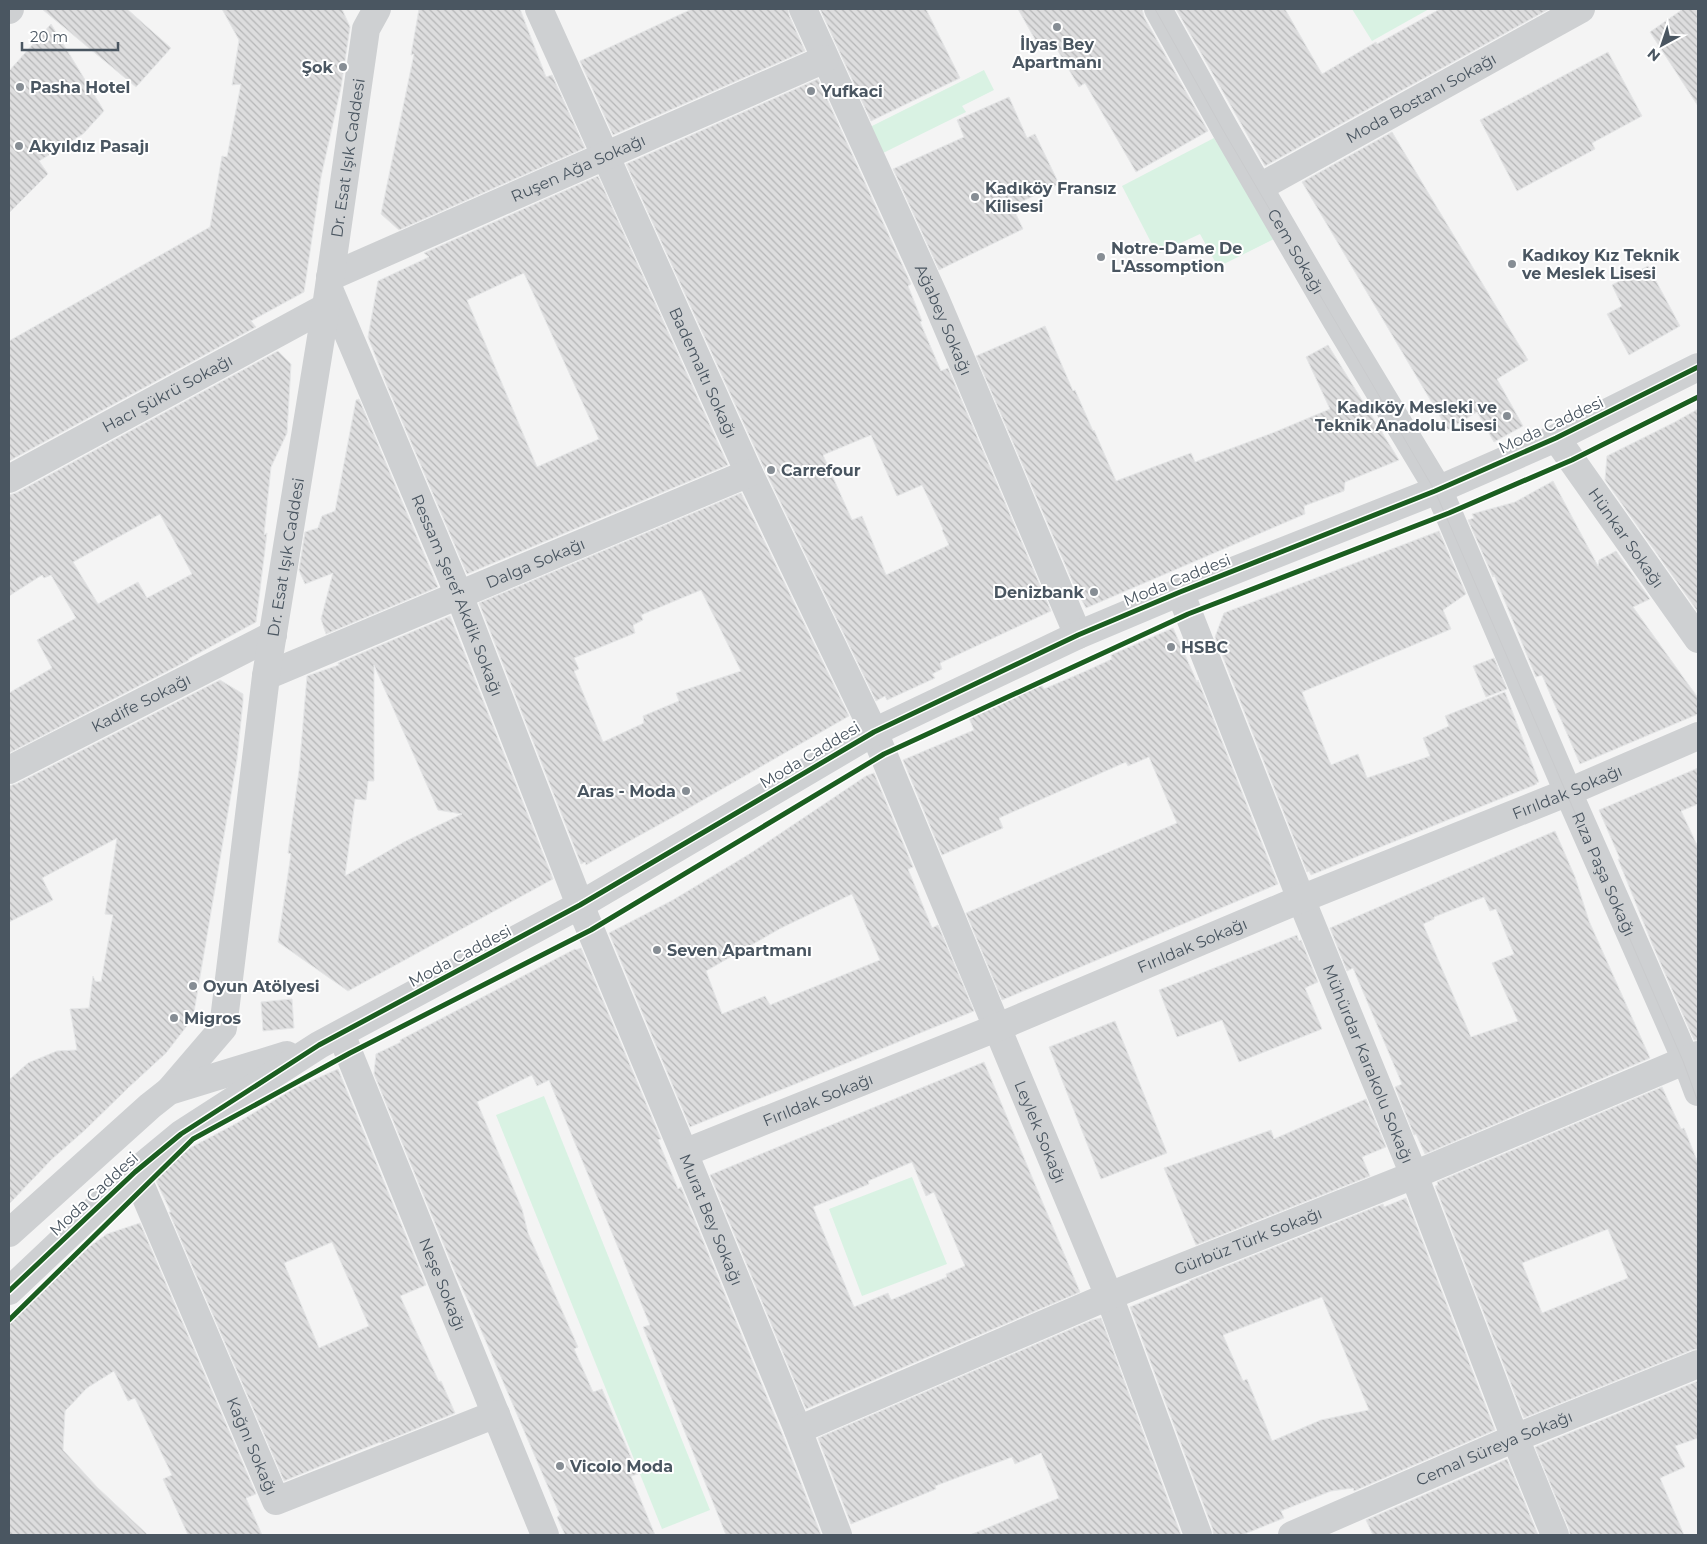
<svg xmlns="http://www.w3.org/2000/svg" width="1707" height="1544" font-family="Montserrat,sans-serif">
<defs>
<pattern id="building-back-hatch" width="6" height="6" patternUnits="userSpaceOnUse" patternTransform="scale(1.25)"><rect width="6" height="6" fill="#ddddde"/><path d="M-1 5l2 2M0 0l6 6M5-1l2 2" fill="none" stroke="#b5b6b7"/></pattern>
</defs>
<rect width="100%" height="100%" fill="#f4f4f4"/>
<path fill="#d9f2e3" d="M 1352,9 L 1429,9 L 1372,41 Z
M 984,70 L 994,90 L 962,106 L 966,112 L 875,157 L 862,131 Z
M 1214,138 L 1243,184 L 1274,239 L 1218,267 L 1200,234 L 1157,254 L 1122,186 Z
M 544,1096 L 710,1510 L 662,1529 L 496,1115 Z
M 912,1177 L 947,1264 L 862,1296 L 829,1209 Z"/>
<path fill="url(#building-back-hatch)" stroke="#e5e6e7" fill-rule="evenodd" d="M 42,9 L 127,9 L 171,48 L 136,87 Z
M 222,9 L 342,9 L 350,27 L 341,87 L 321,177 L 304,292 L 251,321 L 256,327 L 9,461 L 9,341 L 210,227 L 222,156 L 227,157 L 241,84 L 232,85 L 239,40 Z
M 419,9 L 520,9 L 546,77 L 552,75 L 585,148 L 399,230 L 381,214 L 414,54 L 411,55 Z
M 692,9 L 788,9 L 789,15 L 805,51 L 613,135 L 580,61 Z
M 820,9 L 926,9 L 960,78 L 871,121 Z
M 1018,9 L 1142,9 L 1144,17 L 1208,131 L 1136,172 L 1085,83 L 1079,87 L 1054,44 L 1041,50 Z
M 1176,9 L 1285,9 L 1322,74 L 1376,42 L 1377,44 L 1440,9 L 1549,9 L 1265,166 Z
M 1683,9 L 1698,9 L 1698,106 L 1650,32 Z
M 51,24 L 104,111 L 83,134 L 39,161 L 48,174 L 9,213 L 9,71 Z
M 1608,52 L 1642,116 L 1592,143 L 1595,149 L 1517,191 L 1480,120 Z
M 818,79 L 911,284 L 908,286 L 922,321 L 920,322 L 941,371 L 948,368 L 1051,611 L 940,663 L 942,669 L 932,674 L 935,678 L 887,700 L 885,696 L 876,701 L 763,466 L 626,164 ZM 871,435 L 897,496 L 922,485 L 943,529 L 942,530 L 949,545 L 886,575 L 862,516 L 852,520 L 823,455 Z
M 1009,97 L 1027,138 L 1035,134 L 1059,184 L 1012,206 L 1023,229 L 939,270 L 893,169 L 964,137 L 957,120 Z
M 1392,132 L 1528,360 L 1497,379 L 1523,426 L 1494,442 L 1477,412 L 1448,430 L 1302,182 Z
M 598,176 L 728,465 L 467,574 L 388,388 L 368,337 L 378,281 L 429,257 L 424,253 ZM 524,273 L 599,439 L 537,467 L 467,300 Z
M 1648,266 L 1680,326 L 1629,355 L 1607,314 L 1622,306 L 1612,285 Z
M 1045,326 L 1073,391 L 1075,390 L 1093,431 L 1094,430 L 1116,481 L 1191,453 L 1195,462 L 1275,432 L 1330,409 L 1306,357 L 1328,345 L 1399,460 L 1345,482 L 1344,491 L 1304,506 L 1305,514 L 1086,608 L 1080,597 L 1079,597 L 976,356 Z
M 278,351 L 291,364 L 287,433 L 271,467 L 264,535 L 267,533 L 256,622 L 188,659 L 189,660 L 9,753 L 9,693 L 52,668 L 37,640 L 76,618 L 51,575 L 44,578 L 42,575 L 9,596 L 9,495 L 16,493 ZM 160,514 L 192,574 L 147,598 L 138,582 L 98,604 L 73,562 Z
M 359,399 L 438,587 L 326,634 L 321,619 L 333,573 L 305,584 L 299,570 L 305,532 L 318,528 L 322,516 L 335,511 L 356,400 Z
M 1698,409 L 1698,612 L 1605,480 L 1607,456 L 1675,422 Z
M 1553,481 L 1598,566 L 1599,560 L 1616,551 L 1650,599 L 1633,607 L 1698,698 L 1698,714 L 1580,764 L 1542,675 L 1536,677 L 1494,575 L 1493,577 L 1468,520 L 1474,518 L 1472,514 L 1515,502 Z
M 741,493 L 849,716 L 682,812 L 586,865 L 585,862 L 581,864 L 479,603 ZM 701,590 L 741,671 L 676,693 L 679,701 L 643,716 L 644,723 L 603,742 L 574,671 L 579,669 L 574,658 L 635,633 L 633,625 L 643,620 L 641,615 Z
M 1439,531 L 1466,594 L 1443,610 L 1451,629 L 1302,692 L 1331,765 L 1358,754 L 1367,778 L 1430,756 L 1423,738 L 1449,726 L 1445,716 L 1505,692 L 1539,782 L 1536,783 L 1537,784 L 1311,875 L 1309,871 L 1307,872 L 1215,637 L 1224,613 Z
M 450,616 L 553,879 L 348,991 L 278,942 L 291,854 L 288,853 L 299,771 L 307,676 L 339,665 L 338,663 ZM 374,665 L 438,810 L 462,814 L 404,842 L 345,876 L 355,799 L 366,800 L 368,781 L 374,781 Z
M 1173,628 L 1197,682 L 1198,680 L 1278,884 L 1002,1000 L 966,913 L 1177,823 L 1149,757 L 1128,766 L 1126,762 L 999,818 L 1003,828 L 942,855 L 903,760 L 974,730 L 969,718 L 1041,684 L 1044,689 L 1086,671 L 1112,659 L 1111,655 Z
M 1494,658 L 1507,689 L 1486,697 L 1473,666 Z
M 220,680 L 243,694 L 243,701 L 237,759 L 193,1018 L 166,1053 L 128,1088 L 85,1130 L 52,1159 L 9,1204 L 9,1080 L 28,1063 L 57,1051 L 77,1050 L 70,1009 L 89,1008 L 93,976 L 95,981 L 101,982 L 113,915 L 105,914 L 117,838 L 42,878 L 53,900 L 9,922 L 9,786 L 16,784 Z
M 1698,768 L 1698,804 L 1681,811 L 1698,847 L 1698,1040 L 1694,1040 L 1653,946 L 1618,859 L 1620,859 L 1599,810 Z
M 874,773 L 913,867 L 908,869 L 932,928 L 938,925 L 974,1011 L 690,1127 L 609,933 L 673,900 L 751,853 L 866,776 ZM 852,894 L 880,960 L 770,1005 L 765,996 L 722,1014 L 706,971 L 781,928 Z
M 1555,831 L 1575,877 L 1589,921 L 1650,1058 L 1425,1154 L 1416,1134 L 1414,1135 L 1395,1087 L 1402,1084 L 1353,968 L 1347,971 L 1330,928 ZM 1484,897 L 1490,911 L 1496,909 L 1514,954 L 1492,963 L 1518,1021 L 1471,1037 L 1423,924 L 1434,919 L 1434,917 Z
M 1297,935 L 1299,941 L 1301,940 L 1318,982 L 1305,988 L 1322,1029 L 1239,1062 L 1222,1020 L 1177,1037 L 1159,990 Z
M 581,948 L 661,1139 L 658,1140 L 678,1189 L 681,1187 L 783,1436 L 821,1535 L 726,1535 L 643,1327 L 650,1325 L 549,1080 L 537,1086 L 532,1075 L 477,1102 L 522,1209 L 528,1233 L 578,1347 L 574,1349 L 593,1392 L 602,1389 L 638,1474 L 631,1476 L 655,1535 L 565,1535 L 557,1517 L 560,1515 L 484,1337 L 455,1272 L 374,1074 L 376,1054 L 401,1042 L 400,1040 L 575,949 L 576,950 Z
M 292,999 L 294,1028 L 263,1031 L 261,1002 Z
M 1115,1021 L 1167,1153 L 1101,1179 L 1049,1047 Z
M 984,1062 L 1080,1292 L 806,1409 L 710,1175 ZM 912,1162 L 926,1196 L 934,1192 L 965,1266 L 946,1274 L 947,1277 L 891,1300 L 888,1293 L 854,1307 L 813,1207 L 869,1184 L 868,1181 Z
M 338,1069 L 426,1285 L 400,1296 L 439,1382 L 441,1381 L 455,1413 L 381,1443 L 380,1442 L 284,1481 L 169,1212 L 171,1212 L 155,1179 L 190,1148 L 237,1123 L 293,1089 ZM 332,1242 L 369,1326 L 319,1348 L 284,1263 Z
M 1662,1087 L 1681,1129 L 1684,1128 L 1698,1163 L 1698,1349 L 1692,1350 L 1524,1418 L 1435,1186 L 1438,1185 L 1437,1182 ZM 1608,1229 L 1628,1278 L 1542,1313 L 1522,1263 Z
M 1366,1099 L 1386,1147 L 1362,1157 L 1370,1176 L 1196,1245 L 1164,1168 L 1271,1130 L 1274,1139 Z
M 1406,1198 L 1495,1430 L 1354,1491 L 1353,1488 L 1331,1491 L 1281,1511 L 1284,1518 L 1242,1535 L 1213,1535 L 1213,1530 L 1130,1307 L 1190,1282 L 1189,1281 L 1383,1204 L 1384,1207 ZM 1322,1297 L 1369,1410 L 1321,1420 L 1272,1441 L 1247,1379 L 1243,1381 L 1223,1335 Z
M 140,1223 L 256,1494 L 246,1498 L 262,1535 L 188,1535 L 163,1479 L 172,1475 L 135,1398 L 128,1401 L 114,1371 L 87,1388 L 65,1411 L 63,1450 L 97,1487 L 148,1535 L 9,1535 L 9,1323 L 89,1247 L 107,1234 Z
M 1101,1318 L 1181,1535 L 970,1535 L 1059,1498 L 1041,1453 L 1015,1464 L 1012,1457 L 935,1486 L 936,1489 L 851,1524 L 818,1438 L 1092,1320 Z
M 1698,1381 L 1698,1438 L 1675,1446 L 1685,1467 L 1660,1478 L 1684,1535 L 1570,1535 L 1569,1529 L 1535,1447 Z
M 1507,1459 L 1538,1535 L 1373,1535 L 1366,1520 Z"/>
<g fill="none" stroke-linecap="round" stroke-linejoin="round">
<g stroke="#ced0d2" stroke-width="28">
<path id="s1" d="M 539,9 L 749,473 L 874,732 L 1109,1296 L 1198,1535"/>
<path id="s2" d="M 803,9 L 935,298 L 1078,635"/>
<path id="s3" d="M 1158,9 L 1225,129 L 1336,320 L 1438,489 L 1568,792 L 1686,1060 L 1698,1092"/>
<path id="s4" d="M 1260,187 L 1581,9"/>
<path id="s5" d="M 330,277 L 825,59"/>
<path id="s6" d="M 329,289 L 459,595 L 580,905 L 684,1153 L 798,1430 L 838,1535"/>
<path id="s7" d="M 1556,438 L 1698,639"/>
<path id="s8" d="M 9,479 L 326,307"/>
<path id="s9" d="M 1180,592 L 1301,899 L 1414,1175 L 1515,1438 L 1555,1535"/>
<path id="s10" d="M 266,676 L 749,473"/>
<path id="s11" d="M 9,770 L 273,635"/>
<path id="s12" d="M 341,1034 L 545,1535"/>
<path id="s13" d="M 684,1153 L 996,1028 L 1301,899 L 1566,793 L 1698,736"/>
<path id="s14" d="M 135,1172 L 276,1501 L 496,1414"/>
<path id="s15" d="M 798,1430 L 1109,1296 L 1414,1175 L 1698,1055"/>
<path id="s16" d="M 1292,1535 L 1515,1438 L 1698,1364"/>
</g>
<g stroke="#ced0d2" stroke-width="28">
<path d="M 9,10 L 10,9"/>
<path id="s17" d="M 169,1091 L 223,1028 L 266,676 L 326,307 L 366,29 L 377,9"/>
<path d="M 9,1233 L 150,1106 L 169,1091 L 287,1055"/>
<path d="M 9,1291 L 135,1172 L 181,1134 L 319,1045 L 580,905 L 874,732 L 1078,635 L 1180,592 L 1435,491 L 1556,438 L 1698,367"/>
</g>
<path stroke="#c9cacc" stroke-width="1" d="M 1155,9 L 1223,130 L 1435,491 L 1683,1061 L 1698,1102"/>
<defs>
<path id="cycleway" d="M 9,1291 L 135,1172 L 181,1134 L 319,1045 L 580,905 L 874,732 L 1078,635 L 1180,592 L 1435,491 L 1556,438 L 1698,367
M 9,1320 L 193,1139 L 350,1053 L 591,930 L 884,754 L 1188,614 L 1449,513 L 1572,460 L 1698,397"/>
</defs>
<use href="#cycleway" stroke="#fff" stroke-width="8"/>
<use href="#cycleway" stroke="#1b5e20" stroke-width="5"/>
</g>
<g fill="#868d94" stroke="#fff" stroke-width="2">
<circle cx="1057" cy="27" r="5"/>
<circle cx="343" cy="67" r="5"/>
<circle cx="20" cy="87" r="5"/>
<circle cx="811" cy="91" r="5"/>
<circle cx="19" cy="146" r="5"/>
<circle cx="975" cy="197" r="5"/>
<circle cx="1101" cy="257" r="5"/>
<circle cx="1512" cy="264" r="5"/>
<circle cx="1507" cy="416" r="5"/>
<circle cx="771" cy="470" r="5"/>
<circle cx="1094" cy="592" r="5"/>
<circle cx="1171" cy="647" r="5"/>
<circle cx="686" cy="791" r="5"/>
<circle cx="657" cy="950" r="5"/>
<circle cx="193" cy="986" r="5"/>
<circle cx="174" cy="1018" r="5"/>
<circle cx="560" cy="1466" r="5"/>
</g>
<g text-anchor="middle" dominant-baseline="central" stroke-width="4" stroke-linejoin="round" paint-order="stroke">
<g font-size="16" font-weight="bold" fill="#4a5661" stroke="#fff" text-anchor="start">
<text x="1057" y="44" text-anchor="middle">İlyas Bey<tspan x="1057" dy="18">Apartmanı</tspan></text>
<text x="333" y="67" text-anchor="end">Şok</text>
<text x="30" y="87">Pasha Hotel</text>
<text x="821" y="91">Yufkaci</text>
<text x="29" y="146">Akyıldız Pasajı</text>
<text x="985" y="188">Kadıköy Fransız<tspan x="985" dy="18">Kilisesi</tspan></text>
<text x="1111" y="248">Notre-Dame De<tspan x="1111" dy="18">L'Assomption</tspan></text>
<text x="1522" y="255">Kadıkoy Kız Teknik<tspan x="1522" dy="18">ve Meslek Lisesi</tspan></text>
<text x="1497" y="407" text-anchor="end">Kadıköy Mesleki ve<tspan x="1497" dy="18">Teknik Anadolu Lisesi</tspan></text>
<text x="781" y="470">Carrefour</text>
<text x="1084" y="592" text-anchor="end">Denizbank</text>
<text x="1181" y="647">HSBC</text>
<text x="676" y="791" text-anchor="end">Aras - Moda</text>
<text x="667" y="950">Seven Apartmanı</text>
<text x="203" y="986">Oyun Atölyesi</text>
<text x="184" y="1018">Migros</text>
<text x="570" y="1466">Vicolo Moda</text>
</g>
<g font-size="16" fill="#4a5661" stroke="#fff">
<text stroke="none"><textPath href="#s4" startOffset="184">Moda Bostanı Sokağı</textPath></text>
<text stroke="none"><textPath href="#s17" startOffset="962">Dr. Esat Işık Caddesi</textPath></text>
<text stroke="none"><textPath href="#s5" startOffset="271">Ruşen Ağa Sokağı</textPath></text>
<text stroke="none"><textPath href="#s3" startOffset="279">Cem Sokağı</textPath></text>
<text stroke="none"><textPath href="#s2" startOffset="341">Ağabey Sokağı</textPath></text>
<text stroke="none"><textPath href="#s1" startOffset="399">Bademaltı Sokağı</textPath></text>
<text stroke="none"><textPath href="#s8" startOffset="180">Hacı Şükrü Sokağı</textPath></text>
<text transform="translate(1551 425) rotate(-25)">Moda Caddesi</text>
<text stroke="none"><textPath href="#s7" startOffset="122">Hünkar Sokağı</textPath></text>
<text stroke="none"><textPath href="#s17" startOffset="558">Dr. Esat Işık Caddesi</textPath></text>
<text stroke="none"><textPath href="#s10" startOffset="292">Dalga Sokağı</textPath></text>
<text transform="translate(1177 580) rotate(-22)">Moda Caddesi</text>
<text stroke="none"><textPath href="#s6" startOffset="332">Ressam Şeref Akdik Sokağı</textPath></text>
<text stroke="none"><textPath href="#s11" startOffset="148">Kadife Sokağı</textPath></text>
<text transform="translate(810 755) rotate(-31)">Moda Caddesi</text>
<text stroke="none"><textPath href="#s13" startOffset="954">Fırıldak Sokağı</textPath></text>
<text stroke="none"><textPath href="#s3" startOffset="975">Rıza Paşa Sokağı</textPath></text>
<text stroke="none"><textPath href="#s13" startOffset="549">Fırıldak Sokağı</textPath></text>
<text transform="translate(460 956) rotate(-28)">Moda Caddesi</text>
<text stroke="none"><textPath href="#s9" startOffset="508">Mühürdar Karakolu Sokağı</textPath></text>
<text stroke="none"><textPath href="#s13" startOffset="144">Fırıldak Sokağı</textPath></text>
<text stroke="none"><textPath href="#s1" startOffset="1230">Leylek Sokağı</textPath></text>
<text transform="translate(94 1194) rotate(-43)">Moda Caddesi</text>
<text stroke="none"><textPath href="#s6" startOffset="1006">Murat Bey Sokağı</textPath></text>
<text stroke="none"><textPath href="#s15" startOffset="488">Gürbüz Türk Sokağı</textPath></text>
<text stroke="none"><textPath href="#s12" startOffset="270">Neşe Sokağı</textPath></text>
<text stroke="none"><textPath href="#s14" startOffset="298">Kağnı Sokağı</textPath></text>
<text stroke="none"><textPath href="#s16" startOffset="220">Cemal Süreya Sokağı</textPath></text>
</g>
</g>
<rect width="1707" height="1544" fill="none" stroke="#4a5661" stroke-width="20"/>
<g transform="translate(1662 45) rotate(220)" stroke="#ffffff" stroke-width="4" paint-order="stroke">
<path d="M0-4L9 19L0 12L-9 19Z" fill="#4a5661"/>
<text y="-8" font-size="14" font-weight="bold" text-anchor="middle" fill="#4a5661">N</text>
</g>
<path d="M22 42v8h96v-8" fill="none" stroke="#4a5661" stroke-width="2.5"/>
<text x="30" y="42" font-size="15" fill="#4a5661" stroke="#ffffff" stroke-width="4" paint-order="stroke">20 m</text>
</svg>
